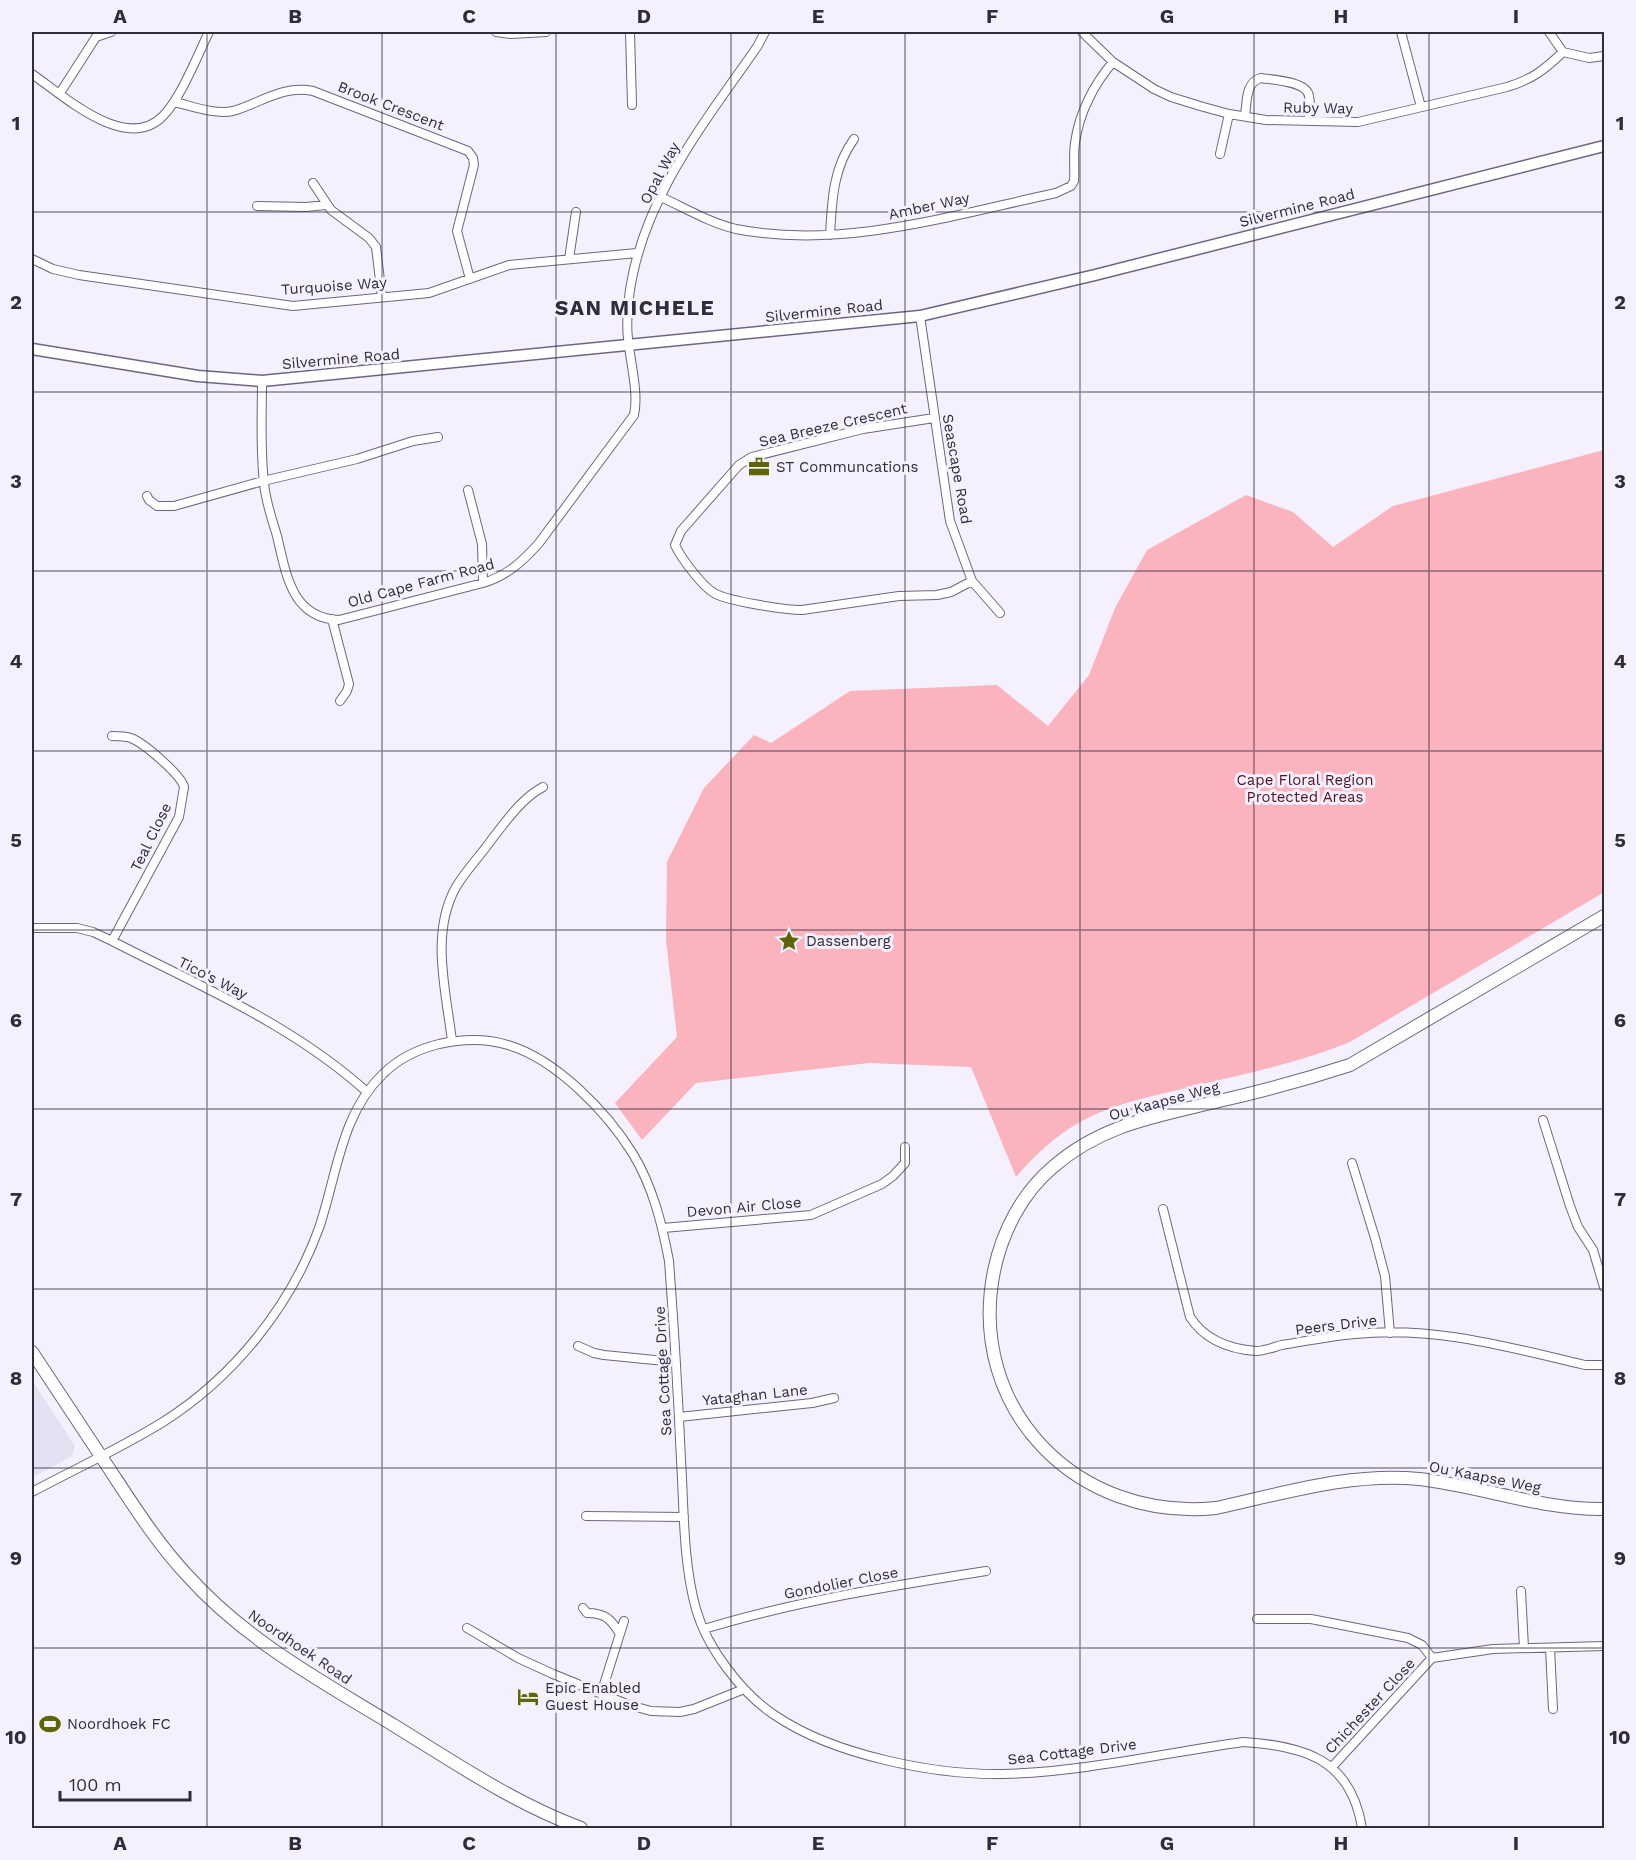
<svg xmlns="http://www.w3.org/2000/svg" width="1636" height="1860" font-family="'Work Sans',sans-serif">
<rect width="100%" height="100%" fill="#f4f0fe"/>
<path fill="#e6e1f2" d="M 32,1380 L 75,1446 L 72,1456 L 32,1478 Z"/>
<path fill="#fbb3be" d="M 1604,450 L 1604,892 L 1601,894 L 1350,1042 C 1296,1064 1239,1075 1182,1089 C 1148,1097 1113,1104 1082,1121 C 1056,1135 1035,1155 1016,1177 L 971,1067 L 869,1063 L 696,1083 L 642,1140 L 615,1103 L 677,1037 L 666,940 L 667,862 L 704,788 L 754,735 L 771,743 L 850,691 L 997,685 L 1048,726 L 1089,675 L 1115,608 L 1147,550 L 1246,495 L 1293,512 L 1333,547 L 1393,506 Z"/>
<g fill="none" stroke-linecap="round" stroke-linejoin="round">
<defs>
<path id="street" d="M 496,32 L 511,34 L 546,32
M 630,32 L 632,105
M 1082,32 L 1113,62 L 1154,89 L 1171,97 L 1200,106 L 1229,114 L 1266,120 L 1358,122 L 1507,87 C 1533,79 1544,70 1563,52
M 1401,32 L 1421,107
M 1549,32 L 1563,52 L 1589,58 L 1604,56
M 32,74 C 63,95 126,154 163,116 C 181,98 197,56 209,32
M 60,93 L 96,37 L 111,32
M 174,102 C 192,106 215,115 233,111 C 261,103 282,85 313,91 L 468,151 L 473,158 L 474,165 L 457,231 L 470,279
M 1245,116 C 1247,103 1245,82 1261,78 C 1273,80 1307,81 1309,96 C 1311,103 1309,113 1309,120
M 1220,154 L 1229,114
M 313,183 L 331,210 L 369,238 L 376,247 L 382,297
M 661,197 C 685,208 710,223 736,229 C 842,250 953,215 1056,193 L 1071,186 L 1074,181 C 1075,169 1073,156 1075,143 C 1079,113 1094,84 1113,62
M 257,206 L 306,207 L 326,205
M 830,235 C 832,200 833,168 854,139
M 32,259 L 53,269 L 79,275 L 293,306 L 429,293 L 509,265 L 637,253
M 569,259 L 576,212
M 920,316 L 950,521 L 972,581 L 1000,613
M 262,381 C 262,414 260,449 264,482 C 265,500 272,519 277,536 C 286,573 291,618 339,620 L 483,583 C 507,576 523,561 539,543 L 634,415 C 639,393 630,361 628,338 C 626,325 628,310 629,297 C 641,201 704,123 757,47 L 765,32
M 934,418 L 863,429 L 752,457 L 739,465 L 681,531 L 675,545 C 681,558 702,586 714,593 C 727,601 785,610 802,610 L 899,596 L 937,595 L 951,592 L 972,581
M 468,490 L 482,544 L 483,583
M 147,496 L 149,500 L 157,506 L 174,506 L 263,481 L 357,459 L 413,441 L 438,437
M 332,619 L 349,684 L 347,691 L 340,701
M 32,928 L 77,928 L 93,932 L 112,941 C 200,986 293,1025 367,1092
M 112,941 L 179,817 L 184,787 C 181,775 144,743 131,738 C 125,736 119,736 112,736
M 452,1041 C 446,991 430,933 456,887 C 466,870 481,855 492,839 C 507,820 522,798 543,787
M 1543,1120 L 1570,1206 L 1578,1227 L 1593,1250 L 1604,1287
M 1352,1163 L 1375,1238 L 1385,1276 L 1390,1333
M 1163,1209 L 1190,1317 C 1205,1340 1228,1349 1256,1351 C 1264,1351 1274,1347 1282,1345 C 1306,1341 1331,1336 1355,1334 C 1436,1326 1507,1347 1585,1365 L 1604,1365
M 663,1228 L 811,1215 L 882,1184 L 893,1176 L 905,1163 L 905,1147
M 578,1346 L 594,1353 L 604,1355 L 675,1362
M 679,1417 L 812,1403 L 834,1398
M 32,1492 C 75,1469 121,1448 163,1422 C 233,1378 291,1306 319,1228 C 337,1175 341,1114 383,1074 C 398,1059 419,1049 439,1044 C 462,1039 485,1038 508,1045 C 556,1059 607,1112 633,1154 C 653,1187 662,1224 669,1261 C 674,1327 678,1394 681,1460 C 684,1508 683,1563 696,1609 C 707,1648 742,1694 776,1716 C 834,1755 933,1775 1003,1774 C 1083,1772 1164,1753 1243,1742 C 1306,1746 1351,1760 1362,1828
M 586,1516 L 684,1517
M 1521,1591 L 1524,1648
M 583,1608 L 587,1613 C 605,1613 611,1619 620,1634
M 1257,1619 L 1311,1619 L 1408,1638 L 1422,1645 L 1432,1658
M 467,1628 L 518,1658 L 553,1674 L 629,1705 L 651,1711 L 680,1712 L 694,1709 L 744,1689
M 704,1629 C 796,1601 891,1586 986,1571
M 1550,1648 L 1553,1709
M 601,1694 L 624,1621
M 1332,1767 L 1432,1658 L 1493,1649 L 1604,1646"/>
<path id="secondary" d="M 32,349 L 198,376 L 262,381 L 920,316 L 1095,275 L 1604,146"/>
<path id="primary" d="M 1604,916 L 1350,1065 C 1307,1079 1263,1091 1219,1101 C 1158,1116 1102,1124 1053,1167 C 1022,1193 1002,1232 994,1271 C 966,1410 1078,1522 1216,1508 C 1281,1494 1351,1472 1419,1479 C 1481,1486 1542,1510 1604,1509
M 32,1352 C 58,1392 85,1432 112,1473 C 135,1508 158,1544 187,1575 C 245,1640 321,1681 395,1726 C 455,1763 514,1803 581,1828"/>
</defs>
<use href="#street" stroke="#6f6484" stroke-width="10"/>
<use href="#secondary" stroke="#6f6484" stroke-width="13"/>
<use href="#primary" stroke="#6f6484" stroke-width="14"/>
<use href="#street" stroke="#fff" stroke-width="8"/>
<use href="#secondary" stroke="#fff" stroke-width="10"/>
<use href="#primary" stroke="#fff" stroke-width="12"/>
</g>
<path fill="none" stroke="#312c3a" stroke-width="1.5" stroke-opacity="0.55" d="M 207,32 L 207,1828M 382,32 L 382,1828M 556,32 L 556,1828M 731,32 L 731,1828M 905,32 L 905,1828M 1080,32 L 1080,1828M 1254,32 L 1254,1828M 1429,32 L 1429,1828M 32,212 L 1604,212M 32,392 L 1604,392M 32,571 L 1604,571M 32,751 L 1604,751M 32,930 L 1604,930M 32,1109 L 1604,1109M 32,1289 L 1604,1289M 32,1468 L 1604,1468M 32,1648 L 1604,1648"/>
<defs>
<symbol id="office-bare" viewBox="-9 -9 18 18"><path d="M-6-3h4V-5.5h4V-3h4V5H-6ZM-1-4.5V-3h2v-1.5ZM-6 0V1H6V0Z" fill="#5f6502" stroke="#f4f0fe" stroke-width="2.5" paint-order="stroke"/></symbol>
<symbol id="sight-bare" viewBox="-9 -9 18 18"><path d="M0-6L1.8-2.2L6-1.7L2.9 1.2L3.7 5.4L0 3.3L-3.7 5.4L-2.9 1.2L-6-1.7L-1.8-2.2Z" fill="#5f6502" stroke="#f4f0fe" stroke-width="2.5" paint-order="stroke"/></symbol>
<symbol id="hotel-bare" viewBox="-9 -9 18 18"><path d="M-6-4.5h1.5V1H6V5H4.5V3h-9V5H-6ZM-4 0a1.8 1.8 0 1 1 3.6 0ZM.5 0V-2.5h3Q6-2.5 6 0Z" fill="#5f6502" stroke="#f4f0fe" stroke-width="2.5" paint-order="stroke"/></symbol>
<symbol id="stadium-bare" viewBox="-9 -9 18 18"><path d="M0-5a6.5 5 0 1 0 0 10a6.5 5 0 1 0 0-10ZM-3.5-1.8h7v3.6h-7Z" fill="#5f6502" stroke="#f4f0fe" stroke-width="2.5" paint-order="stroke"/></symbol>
</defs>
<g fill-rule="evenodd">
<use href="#office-bare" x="744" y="452" width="30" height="30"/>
<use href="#sight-bare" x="774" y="926" width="30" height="30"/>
<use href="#hotel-bare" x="513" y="1682" width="30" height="30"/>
<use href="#stadium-bare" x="35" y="1709" width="30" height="30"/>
</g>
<g text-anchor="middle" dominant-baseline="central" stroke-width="6" stroke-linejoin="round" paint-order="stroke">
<g font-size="15" fill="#312c3a" stroke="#f4f0fe">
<text transform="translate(391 106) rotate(21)">Brook Crescent</text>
<text transform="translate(1318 108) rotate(1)">Ruby Way</text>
<text transform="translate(660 173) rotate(-62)">Opal Way</text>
<text transform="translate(929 206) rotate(-12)">Amber Way</text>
<text transform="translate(1297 208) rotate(-14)">Silvermine Road</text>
<text transform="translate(334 286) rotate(-4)">Turquoise Way</text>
<text transform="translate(824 311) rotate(-6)">Silvermine Road</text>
<text transform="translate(341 359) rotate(-5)">Silvermine Road</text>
<text transform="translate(833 425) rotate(-13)">Sea Breeze Crescent</text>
<text transform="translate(957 469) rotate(80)">Seascape Road</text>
<text transform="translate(421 583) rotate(-15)">Old Cape Farm Road</text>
<text transform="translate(151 837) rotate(-64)">Teal Close</text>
<text transform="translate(213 978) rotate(27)">Tico's Way</text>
<text transform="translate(1164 1101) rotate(-15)">Ou Kaapse Weg</text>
<text transform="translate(744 1207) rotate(-5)">Devon Air Close</text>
<text transform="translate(1336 1325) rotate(-7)">Peers Drive</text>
<text transform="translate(663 1371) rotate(-93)">Sea Cottage Drive</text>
<text transform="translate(755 1395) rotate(-6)">Yataghan Lane</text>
<text transform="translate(1485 1477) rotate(11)">Ou Kaapse Weg</text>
<text transform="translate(841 1583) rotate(-11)">Gondolier Close</text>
<text transform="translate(300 1647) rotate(34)">Noordhoek Road</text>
<text transform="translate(1370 1706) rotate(-47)">Chichester Close</text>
<text transform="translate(1072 1752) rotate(-7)">Sea Cottage Drive</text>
</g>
<g font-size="15" fill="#312c3a" stroke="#f4f0fe" text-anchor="start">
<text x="776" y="467">ST Communcations</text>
<text x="806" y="941">Dassenberg</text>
<text x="545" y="1688">Epic Enabled<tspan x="545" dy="17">Guest House</tspan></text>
<text x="67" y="1724">Noordhoek FC</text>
</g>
<g font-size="15" fill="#521323" stroke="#f4f0fe">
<text x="1305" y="780">Cape Floral Region<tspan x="1305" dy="17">Protected Areas</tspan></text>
</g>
<g font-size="21" font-weight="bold" letter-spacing="1.5" fill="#312c3a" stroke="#f4f0fe">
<text x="635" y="307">SAN MICHELE</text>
</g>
</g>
<rect width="1636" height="1860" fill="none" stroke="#f4f0fe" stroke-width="66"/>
<path d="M60 1791v9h130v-9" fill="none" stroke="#312c3a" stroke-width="3"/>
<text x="69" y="1791" font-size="18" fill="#312c3a" stroke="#f4f0fe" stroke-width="4.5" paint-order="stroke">100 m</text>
<rect x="33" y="33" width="1570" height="1794" fill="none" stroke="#312c3a" stroke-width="2"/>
<g font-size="20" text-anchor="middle" font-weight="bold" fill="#312c3a">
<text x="120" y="23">A</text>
<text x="295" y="23">B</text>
<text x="469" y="23">C</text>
<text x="644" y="23">D</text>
<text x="818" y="23">E</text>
<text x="992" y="23">F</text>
<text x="1167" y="23">G</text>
<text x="1341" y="23">H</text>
<text x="1516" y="23">I</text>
<text x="16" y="130">1</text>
<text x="1620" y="130">1</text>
<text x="16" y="309">2</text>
<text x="1620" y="309">2</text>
<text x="16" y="488">3</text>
<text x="1620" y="488">3</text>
<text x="16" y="668">4</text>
<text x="1620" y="668">4</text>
<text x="16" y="847">5</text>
<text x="1620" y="847">5</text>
<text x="16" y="1027">6</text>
<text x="1620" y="1027">6</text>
<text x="16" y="1206">7</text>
<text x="1620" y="1206">7</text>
<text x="16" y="1385">8</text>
<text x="1620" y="1385">8</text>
<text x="16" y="1565">9</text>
<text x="1620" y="1565">9</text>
<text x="16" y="1744">10</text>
<text x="1620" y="1744">10</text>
<text x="120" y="1850">A</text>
<text x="295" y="1850">B</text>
<text x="469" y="1850">C</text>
<text x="644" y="1850">D</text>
<text x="818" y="1850">E</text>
<text x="992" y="1850">F</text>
<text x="1167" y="1850">G</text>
<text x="1341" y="1850">H</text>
<text x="1516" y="1850">I</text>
</g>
</svg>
